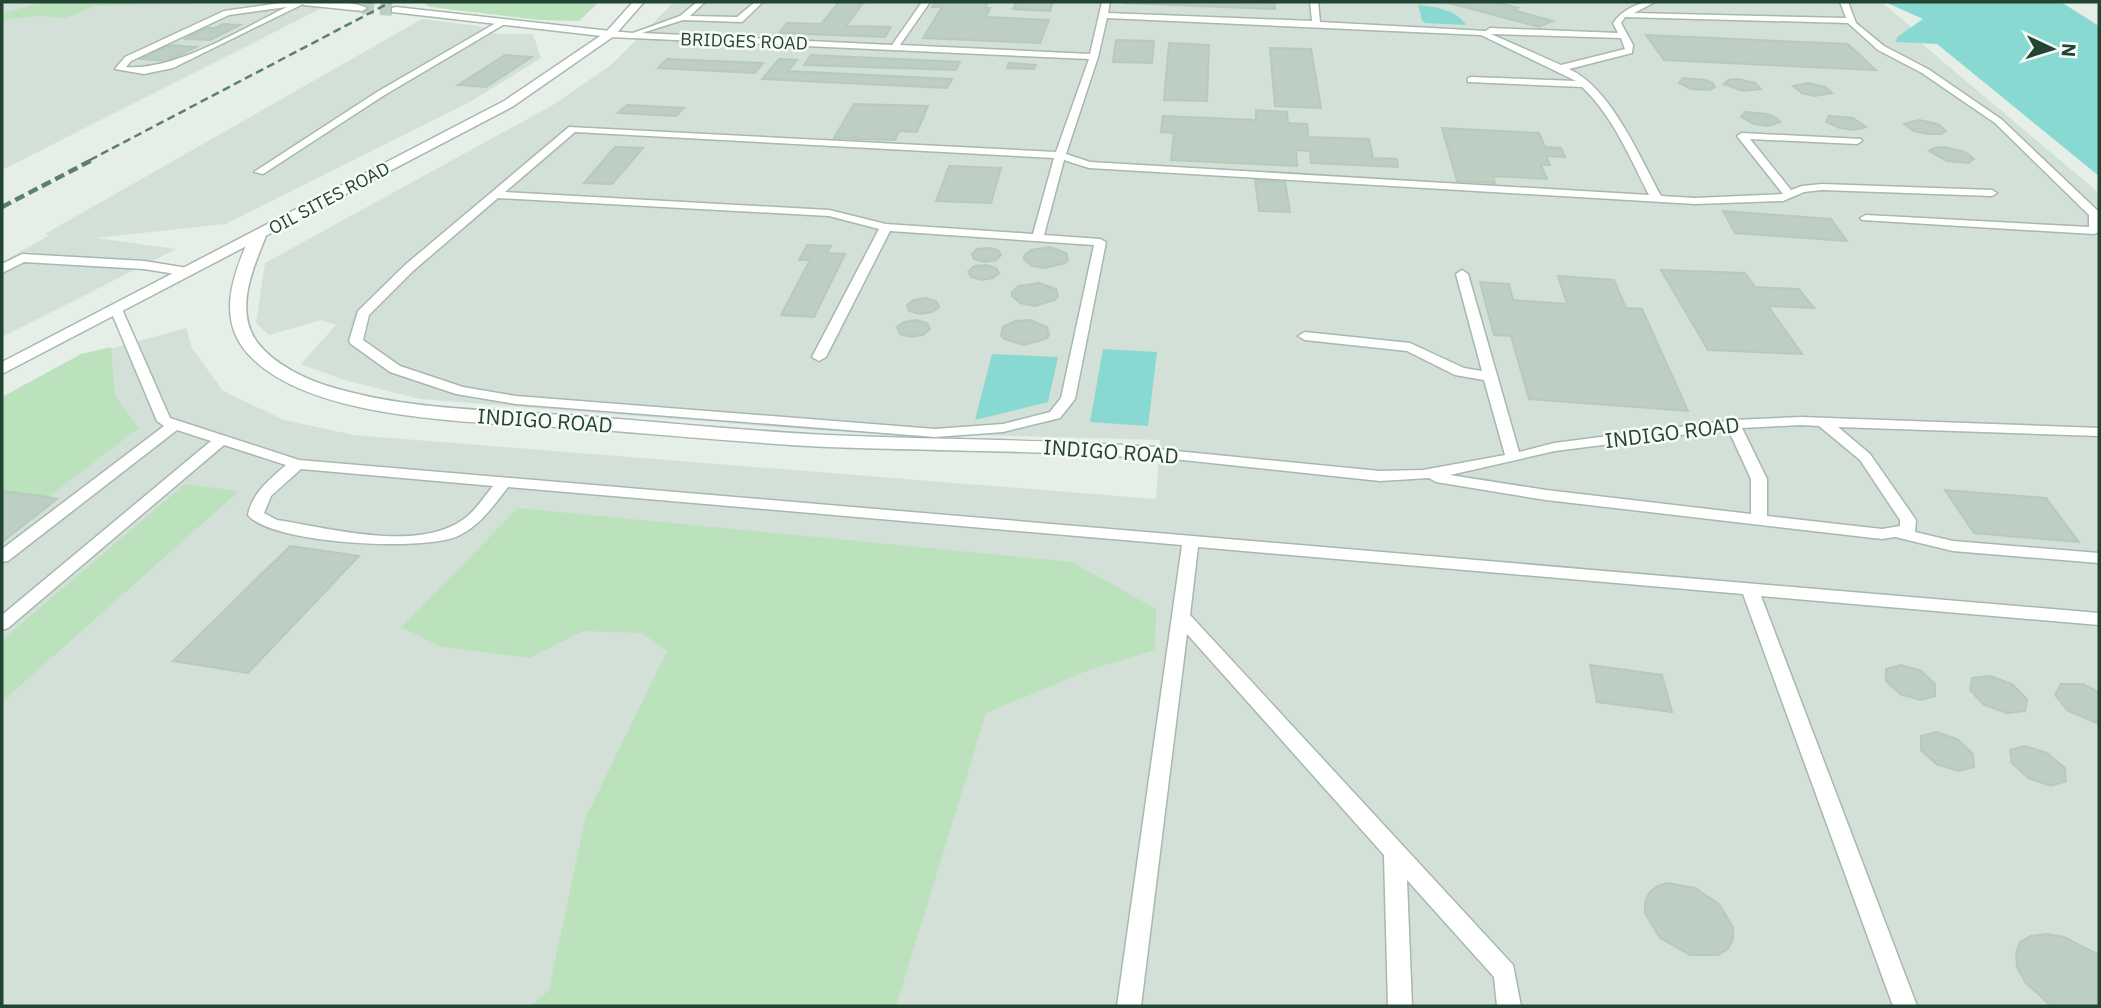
<svg xmlns="http://www.w3.org/2000/svg" width="2101" height="1008" font-family="'IBM Plex Sans',sans-serif">
<rect width="100%" height="100%" fill="#e5efe8"/>
<path fill="#d3e0d7" d="M 2,2 L 334,2 L 2,170 Z
M 674,2 L 1882,2 L 1911,27 L 1897,37 L 1896,42 L 1921,43 L 2099,193 L 2099,1006 L 2,1006 L 2,400 L 84,356 L 186,328 L 192,348 L 223,391 L 284,420 L 354,435 L 1156,499 L 1160,440 L 827,431 L 420,399 L 344,380 L 301,364 L 336,325 L 321,320 L 269,335 L 256,323 L 265,263 L 553,105 L 611,65 Z
M 422,19 L 478,26 L 496,34 L 533,34 L 541,58 L 470,102 L 225,224 L 96,238 L 176,249 L 2,337 L 2,262 L 50,235 L 45,234 Z"/>
<path fill="#bce2bd" d="M 41,2 L 232,2 L 95,6 L 66,18 L 37,16 L 2,20 L 2,14 Z
M 422,2 L 599,2 L 579,21 L 540,20 L 430,7 Z
M 111,347 L 115,396 L 139,428 L 48,497 L 2,491 L 2,397 L 81,354 Z
M 185,484 L 239,491 L 2,702 L 2,640 Z
M 518,508 L 1072,562 L 1156,609 L 1155,650 L 1089,670 L 986,713 L 896,1006 L 531,1006 L 549,990 L 585,819 L 667,651 L 642,633 L 583,631 L 529,658 L 442,647 L 401,627 Z"/>
<path fill="#88d9d2" d="M 1885,2 L 2061,2 L 2099,26 L 2099,176 L 1937,44 L 1896,42 L 1897,37 L 1923,19 Z
M 1418,5 C 1433,6 1458,10 1466,25 L 1425,23 L 1422,20 Z
M 1103,349 L 1157,352 L 1148,426 L 1090,422 Z
M 992,354 L 1058,357 L 1048,402 L 975,420 Z"/>
<path fill="#bdcec3" stroke="#b6cabd" stroke-width="2" d="M 839,2 L 864,2 L 846,26 L 891,27 L 885,37 L 779,33 L 787,23 L 821,24 Z
M 935,2 L 988,2 L 985,8 L 990,8 L 986,17 L 1049,20 L 1040,43 L 923,38 L 942,7 L 932,7 Z
M 1016,2 L 1053,2 L 1050,11 L 1013,9 Z
M 1274,2 L 1275,9 L 1124,3 L 1124,2 Z
M 1445,2 L 1496,2 L 1518,8 L 1513,10 L 1553,21 L 1539,27 Z
M 223,24 L 240,25 L 210,40 L 184,39 L 207,28 L 215,28 Z
M 1646,35 L 1848,44 L 1876,70 L 1664,60 Z
M 1116,40 L 1154,41 L 1152,63 L 1113,62 Z
M 1169,43 L 1209,45 L 1207,101 L 1164,100 Z
M 169,45 L 196,47 L 167,61 L 141,59 Z
M 1270,48 L 1311,49 L 1321,108 L 1275,106 Z
M 505,55 L 532,57 L 486,87 L 458,85 Z
M 811,55 L 960,62 L 956,70 L 804,65 Z
M 667,59 L 763,63 L 755,73 L 658,68 Z
M 779,59 L 797,60 L 788,71 L 952,79 L 947,88 L 762,79 Z
M 1009,63 L 1036,65 L 1034,69 L 1007,68 Z
M 1683,78 L 1705,80 L 1713,83 L 1715,87 L 1709,90 L 1691,89 L 1679,83 Z
M 1738,79 L 1755,83 L 1761,89 L 1743,91 L 1724,84 L 1728,80 Z
M 1808,83 L 1825,87 L 1832,93 L 1814,96 L 1802,93 L 1793,86 Z
M 854,104 L 928,106 L 917,132 L 899,131 L 895,140 L 834,138 Z
M 627,105 L 684,108 L 676,116 L 618,113 Z
M 1256,110 L 1287,112 L 1288,123 L 1307,124 L 1308,137 L 1369,139 L 1373,158 L 1397,159 L 1398,167 L 1311,163 L 1310,151 L 1296,150 L 1297,166 L 1171,160 L 1174,133 L 1161,132 L 1163,116 L 1256,120 Z
M 1745,112 L 1767,114 L 1777,118 L 1780,122 L 1768,126 L 1754,124 L 1741,117 Z
M 1829,116 L 1853,118 L 1866,127 L 1854,130 L 1840,128 L 1826,122 Z
M 1919,120 L 1938,124 L 1946,131 L 1941,134 L 1928,134 L 1914,131 L 1904,124 Z
M 1442,128 L 1539,133 L 1545,147 L 1561,148 L 1565,157 L 1546,156 L 1550,165 L 1541,165 L 1547,179 L 1493,176 L 1495,183 L 1457,181 Z
M 615,147 L 643,148 L 612,184 L 584,183 Z
M 1944,147 L 1965,152 L 1974,159 L 1968,163 L 1947,161 L 1929,151 L 1934,148 Z
M 949,166 L 1001,168 L 991,203 L 936,201 Z
M 1255,180 L 1285,182 L 1290,212 L 1259,211 Z
M 1723,211 L 1831,219 L 1847,241 L 1735,233 Z
M 807,245 L 831,246 L 827,253 L 845,254 L 814,317 L 781,315 L 810,260 L 799,260 Z
M 1050,247 L 1066,253 L 1068,260 L 1065,263 L 1046,268 L 1032,266 L 1024,259 L 1024,256 L 1031,250 Z
M 989,248 L 998,250 L 1001,255 L 996,260 L 984,262 L 974,259 L 972,254 L 977,249 Z
M 986,265 L 996,268 L 999,273 L 993,278 L 981,280 L 971,277 L 968,272 L 974,266 Z
M 1661,270 L 1745,273 L 1755,287 L 1799,289 L 1814,308 L 1768,306 L 1802,354 L 1708,350 Z
M 1558,276 L 1614,280 L 1626,308 L 1642,309 L 1688,411 L 1529,399 L 1511,336 L 1494,335 L 1480,282 L 1509,284 L 1513,300 L 1567,304 Z
M 1039,283 L 1056,289 L 1058,296 L 1055,300 L 1035,306 L 1020,303 L 1012,296 L 1012,292 L 1019,286 Z
M 926,298 L 936,301 L 939,307 L 932,312 L 920,314 L 909,311 L 907,305 L 914,300 Z
M 916,320 L 927,323 L 930,329 L 923,335 L 910,337 L 900,334 L 897,327 L 904,322 Z
M 1030,320 L 1047,327 L 1049,335 L 1046,339 L 1024,345 L 1004,339 L 1001,335 L 1003,327 L 1015,321 Z
M 1945,490 L 2046,498 L 2079,542 L 1974,533 Z
M 2,491 L 48,497 L 57,499 L 2,542 Z
M 290,546 L 359,556 L 248,673 L 173,661 Z
M 1590,665 L 1662,675 L 1672,712 L 1597,702 Z
M 1901,665 L 1921,671 L 1935,684 L 1935,696 L 1921,700 L 1900,694 L 1886,681 L 1886,669 Z
M 1990,676 L 2012,684 L 2027,699 L 2025,711 L 2007,713 L 1984,705 L 1970,690 L 1972,678 Z
M 2061,684 L 2083,684 L 2099,692 L 2099,724 L 2068,711 L 2055,695 Z
M 1936,732 L 1957,739 L 1973,754 L 1974,767 L 1959,771 L 1936,764 L 1921,750 L 1921,736 Z
M 2025,746 L 2047,753 L 2065,768 L 2066,781 L 2051,786 L 2028,778 L 2012,763 L 2010,750 Z
M 1667,883 L 1695,888 L 1719,904 L 1733,927 L 1733,939 L 1728,949 L 1718,955 L 1690,955 L 1660,938 L 1645,913 L 1645,902 L 1649,893 L 1656,887 Z
M 2047,934 L 2064,937 L 2099,955 L 2099,1006 L 2051,1006 L 2025,982 L 2017,967 L 2016,953 L 2020,942 L 2031,936 Z"/>
<g fill="none" stroke-linecap="round" stroke-linejoin="round">
<path stroke="#becdc4" stroke-width="12" stroke-dasharray="12 6" stroke-linecap="butt" d="M 362,8 L 396,10"/>
<defs>
<path id="service" d="M 287,2 L 307,2 L 173,68 L 144,74 L 115,69 L 125,57 L 224,11 ZM 287,7 C 241,29 176,71 126,67 L 131,61 L 229,15 Z
M 697,2 L 705,2 L 690,16 L 737,17 L 755,2 L 763,2 L 742,22 L 683,20 L 642,33 L 892,45 L 922,2 L 930,2 L 900,45 L 1090,54 L 1102,2 L 1110,2 L 1108,13 L 1312,21 L 1310,2 L 1318,2 L 1320,22 L 1486,31 L 1490,28 L 1618,33 L 1613,23 C 1622,10 1639,1 1655,2 L 1634,13 L 1846,18 L 1840,2 L 1848,2 L 1856,23 L 1884,46 L 1928,69 L 2001,119 L 2099,212 L 2099,232 L 2094,234 L 1862,220 L 1860,218 L 1866,215 L 2089,227 L 2089,215 L 1995,123 L 1922,73 L 1878,50 L 1848,23 L 1625,17 L 1621,23 L 1633,45 L 1632,53 L 1569,69 C 1611,88 1639,156 1661,196 L 1695,198 L 1783,194 L 1737,136 L 1742,133 L 1861,139 L 1862,141 L 1857,144 L 1750,139 L 1791,190 L 1802,186 L 1822,184 L 1992,190 L 1997,193 L 1992,196 L 1822,190 L 1804,192 L 1783,201 L 1695,204 L 1089,168 L 1064,160 L 1044,235 L 1100,239 L 1106,242 L 1075,399 L 1060,418 L 1003,432 L 935,437 L 516,404 L 456,394 L 390,372 L 351,344 L 349,341 L 358,311 L 405,265 L 569,127 L 1056,152 L 1089,59 L 610,37 L 606,34 L 610,31 L 633,33 L 680,16 ZM 1107,18 L 1481,35 L 1576,81 L 1471,77 L 1468,78 L 1468,82 L 1582,87 C 1613,116 1630,158 1649,195 L 1090,162 L 1066,154 L 1098,57 ZM 1491,34 L 1621,38 L 1625,49 L 1561,65 ZM 575,132 L 1054,158 L 1033,234 L 886,224 L 829,210 L 505,192 ZM 498,198 L 829,216 L 879,229 L 812,357 L 819,361 L 826,357 L 890,231 L 1094,245 L 1061,398 L 1050,412 L 1003,424 L 935,429 L 516,396 L 463,387 L 400,366 L 363,340 L 369,315 L 413,271 Z
M 501,20 L 508,22 L 383,96 L 263,174 L 254,172 L 377,92 Z
M 22,254 L 144,261 L 188,268 L 194,272 L 188,276 L 144,269 L 24,262 L 2,273 L 2,264 Z
M 1462,270 L 1468,274 L 1519,452 L 1554,443 L 1733,420 L 1801,417 L 2099,428 L 2099,436 L 1838,427 L 1870,454 L 1916,520 L 1915,532 L 1953,541 L 2099,553 L 2099,563 L 1953,551 L 1895,537 L 1882,539 L 1546,500 L 1436,482 L 1429,478 L 1380,481 L 1155,457 L 1148,453 L 1155,449 L 1380,471 L 1423,470 L 1505,455 L 1484,380 L 1455,375 L 1407,351 L 1305,340 L 1298,336 L 1305,332 L 1410,343 L 1464,368 L 1482,371 L 1456,274 ZM 1801,425 L 1819,426 L 1860,460 L 1900,520 L 1900,526 L 1882,529 L 1767,516 L 1767,479 L 1742,428 ZM 1728,429 L 1751,479 L 1751,514 L 1546,490 L 1450,475 L 1555,451 Z
M 116,305 L 122,309 L 170,418 L 299,460 L 2099,613 L 2099,625 L 1761,596 L 1917,1006 L 1893,1006 L 1743,594 L 1198,547 L 1190,615 L 1513,965 L 1521,1006 L 1497,1006 L 1494,977 L 1407,880 L 1412,1006 L 1388,1006 L 1384,855 L 1187,634 L 1141,1006 L 1117,1006 L 1182,545 L 508,487 C 493,506 481,525 458,536 C 424,552 271,544 248,515 C 252,493 270,479 286,465 L 224,445 L 8,628 L 2,630 L 2,615 L 211,441 L 177,430 L 8,561 L 2,562 L 2,549 L 164,426 L 157,421 L 110,309 ZM 301,469 L 493,486 C 484,497 476,510 464,519 C 417,553 330,528 277,520 L 264,513 L 271,496 Z"/>
<path id="minor" d="M 396,7 L 610,31 L 616,34 L 610,37 L 392,12 L 392,8 Z
M 258,231 L 266,236 C 253,268 234,310 257,342 C 275,366 309,381 338,389 C 415,411 499,410 579,416 C 662,422 744,431 827,435 C 936,440 1046,439 1155,447 L 1162,449 L 1165,453 L 1162,457 L 1155,459 C 1046,450 936,451 827,447 C 747,443 668,435 589,429 C 498,422 319,425 252,358 C 215,322 232,277 250,236 Z"/>
<path id="tertiary" d="M 299,2 C 318,2 351,0 367,8 L 362,11 L 304,5 Z
M 633,2 L 644,2 L 614,36 L 512,107 L 2,374 L 2,362 L 504,101 L 606,32 Z"/>
</defs>
<use href="#service" stroke="#a7b8ae" stroke-width="3"/>
<use href="#minor" stroke="#a7b8ae" stroke-width="3"/>
<use href="#tertiary" stroke="#a7b8ae" stroke-width="3"/>
<use href="#service" fill="#fff" fill-rule="evenodd"/>
<use href="#minor" fill="#fff" fill-rule="evenodd"/>
<use href="#tertiary" fill="#fff" fill-rule="evenodd"/>
<path stroke="#5d7f6d" stroke-width="2.5" stroke-dasharray="8 4.5" stroke-linecap="butt" d="M 90,160 L 391,2"/>
<path stroke="#5d7f6d" stroke-width="4.5" stroke-dasharray="10 5" stroke-linecap="butt" d="M 2,207 L 94,159"/>
</g>
<g text-anchor="middle" dominant-baseline="central" stroke-width="5" stroke-linejoin="round" paint-order="stroke">
<g font-size="18" fill="#224432" stroke="#f6fbf7">
<text transform="translate(744 41) rotate(2)">BRIDGES ROAD</text>
<text transform="translate(329 198) rotate(-28)">OIL SITES ROAD</text>
</g>
<g font-size="21" fill="#224432" stroke="#f6fbf7">
<text transform="translate(545 420) rotate(4)">INDIGO ROAD</text>
<text transform="translate(1672 432) rotate(-7)">INDIGO ROAD</text>
<text transform="translate(1111 451) rotate(4)">INDIGO ROAD</text>
</g>
</g>
<rect width="2101" height="1008" fill="none" stroke="#224432" stroke-width="7"/>
<g transform="translate(2052 49) rotate(94)" stroke="#f6fbf7" stroke-width="5" paint-order="stroke">
<path d="M0-5L12 26L0 18L-12 26Z" fill="#224432"/>
<text y="-10" font-size="19" font-weight="bold" text-anchor="middle" fill="#224432">N</text>
</g>
</svg>
